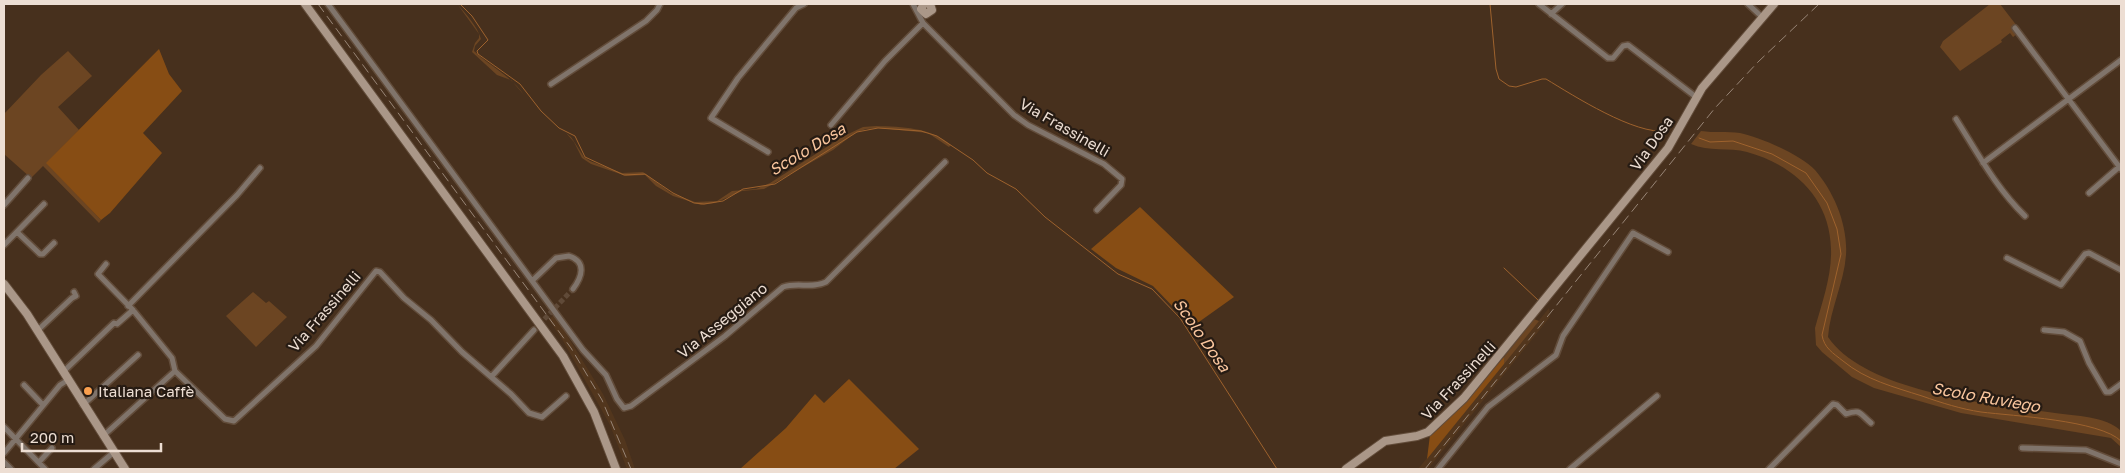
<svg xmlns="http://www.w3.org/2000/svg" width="2125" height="473" font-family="'Golos Text',sans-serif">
<rect width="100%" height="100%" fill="#47301d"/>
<path fill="#52361d" d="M 1549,308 L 1550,317 L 1428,469 L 1418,469 Z
M 554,314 L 603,394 L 625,440 L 635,469 L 627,469 L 610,425 L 562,339 L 549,320 Z"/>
<path fill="#6c4522" d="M 1990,4 L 2000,4 L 2017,26 L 2014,29 L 2017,34 L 2013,37 L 2010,33 L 2001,40 L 2002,42 L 1960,71 L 1940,47 L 1943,41 Z
M 458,5 C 467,15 477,26 481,39 L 475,46 L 474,51 C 490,66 511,76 524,95 L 511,80 L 497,75 L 472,52 L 475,43 L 479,38 L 479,34 Z
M 68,51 L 92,76 L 58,107 L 79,130 L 47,163 L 101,220 L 99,223 L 43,166 L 31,178 L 4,154 L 4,114 L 41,75 Z
M 876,126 C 903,127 929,127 951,145 L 949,147 L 928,133 L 879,128 L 866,129 L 855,133 L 833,150 L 764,189 L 742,191 L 715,203 L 701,205 L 673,196 L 656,186 L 645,175 L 626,176 L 591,164 L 582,158 L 574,142 L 566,133 L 571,137 L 584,157 L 590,161 L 622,173 L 643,172 L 671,193 L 695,202 L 717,201 L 732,191 L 756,189 L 770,183 L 844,136 L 863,127 Z
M 1701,131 C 1714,133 1727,131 1740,133 C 1760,137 1801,155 1815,170 C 1834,192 1848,225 1846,255 C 1844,283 1830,309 1828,337 C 1865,392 1994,405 2055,413 C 2075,416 2106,416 2121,431 L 2121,447 L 2111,438 L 1961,413 L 1874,388 L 1852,377 L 1822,352 L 1816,345 L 1815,328 C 1822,303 1832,275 1831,249 C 1830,198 1794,165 1747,152 C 1729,147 1709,152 1691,144 Z
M 253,292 L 266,303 L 269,301 L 287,317 L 256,347 L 226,316 Z
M 1534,319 L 1539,321 L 1504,364 L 1504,357 Z"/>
<path fill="#874d14" d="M 159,49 L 169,74 L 182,91 L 143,133 L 162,153 L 110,213 L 101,220 L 46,163 Z
M 1140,207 L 1234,297 L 1189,329 L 1179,313 L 1153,286 L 1116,268 L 1091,249 Z
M 1504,357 L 1504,364 L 1427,459 L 1430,435 L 1451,413 L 1455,412 Z
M 849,379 L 919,449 L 894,469 L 740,469 L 786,428 L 815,394 L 824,403 Z"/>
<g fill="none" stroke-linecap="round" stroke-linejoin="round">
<path stroke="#9e622d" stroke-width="1" d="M 460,4 L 472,16 L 488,40 L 477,51 L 478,54 L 520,84 L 541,111 L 559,128 L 575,136 L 585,157 L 624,175 L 645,174 L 673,193 L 694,203 L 704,204 L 723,201 L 743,189 L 775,184 L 857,132 L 878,128 L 921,131 L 937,136 L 973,160 L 987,173 L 1016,189 L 1045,217 L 1118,274 L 1152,289 L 1180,318 L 1277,469
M 1490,4 L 1496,69 L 1499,79 L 1509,86 L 1516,87 L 1542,79 L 1546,79 C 1574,96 1635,135 1666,131
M 1699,138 L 1710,142 L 1733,141 L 1772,154 L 1806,173 L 1827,203 L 1837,229 L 1841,254 L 1822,335 C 1824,348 1833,353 1843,361 C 1866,380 1894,387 1922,396 C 1942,403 1961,409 1981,412 C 2013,416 2100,420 2121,441
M 1504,268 L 1538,300
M 1364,451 L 1368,449"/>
<path stroke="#604a38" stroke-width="5" stroke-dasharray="5 2.5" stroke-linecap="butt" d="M 534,330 L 573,289"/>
<defs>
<path id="street" d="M 328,4 L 583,350 L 606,375 L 617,399 L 624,408 L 631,406 L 725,336 L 783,287 C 798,282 812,289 826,282 L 945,162
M 913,4 L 923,23 L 1014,115 L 1028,125 L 1104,164 L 1122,179 L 1121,185 L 1097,210
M 1539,4 L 1608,58 L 1613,58 L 1623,46 L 1628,45 L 1696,97
M 1748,4 L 1762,17
M 1551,14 L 1562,4
M 2015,28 L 2121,169
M 551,84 L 646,21 L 657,10 L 660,4
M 1956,119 C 1977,152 1996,188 2025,216
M 831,125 L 885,61 L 923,23
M 768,152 L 711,118 L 738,78 L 796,8 L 804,4
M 1983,163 L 2121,60
M 2089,193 L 2119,167
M 4,205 L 28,178
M 17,232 L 40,254 L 43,254 L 54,243
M 4,245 L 44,204
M 2007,258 L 2061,285 L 2085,254 L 2089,253 L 2121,270
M 533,280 L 556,258 L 569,256 C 587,262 582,277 573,289
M 128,306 L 237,195 L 260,168
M 133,310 L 172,358 L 175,371
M 38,330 L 72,298 L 76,296 L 74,292
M 2044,330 L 2064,332 L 2080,341 L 2089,363 L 2106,392 L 2110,392 L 2121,384
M 63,372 L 114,323 L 117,324 L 133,310 L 98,274 L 106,264
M 492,376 L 534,330
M 24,385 L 43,405
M 83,405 L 138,355
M 4,427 L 45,469
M 103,436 L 175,371 L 225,419 L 234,421 L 316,346 L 376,271 L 380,272 L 404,298 L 431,320 L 462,352 L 511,394 L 529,413 L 542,417 L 566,396
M 2022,448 L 2086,450 L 2121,464
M 4,453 L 60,385 L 68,380
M 4,462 L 11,469
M 39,462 L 52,448
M 94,469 L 114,452
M 1438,469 L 1488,407 L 1556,355 L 1563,336 L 1633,233 L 1668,252
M 1570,469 L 1657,396
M 1769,469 L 1833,404 L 1837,405 L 1846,414 C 1861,409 1859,413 1871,423"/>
<path id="secondary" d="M 305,4 L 563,356 L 594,412 L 616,469
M 924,4 L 921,9 L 926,14 L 932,10 L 930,4
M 4,284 L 27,314 L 125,469
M 1346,469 L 1385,441 L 1417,436 L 1428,432 L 1464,398 L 1668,148 L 1702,88 L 1774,4"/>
</defs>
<use href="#street" stroke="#624c3a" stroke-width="8"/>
<use href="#secondary" stroke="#624c3a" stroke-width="10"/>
<use href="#street" stroke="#80746b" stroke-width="5"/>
<use href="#secondary" stroke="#aa9788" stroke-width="8"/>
<path stroke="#988576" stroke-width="1" stroke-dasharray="10 5" stroke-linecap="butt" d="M 318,4 L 571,348 L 602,400 L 631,469
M 1425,469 L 1715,108 L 1758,62 L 1819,4"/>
</g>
<circle fill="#fa9f4e" stroke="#261b13" stroke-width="2" cx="88" cy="391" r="5"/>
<g text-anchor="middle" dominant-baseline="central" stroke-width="4.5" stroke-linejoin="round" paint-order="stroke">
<g font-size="15" fill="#edded3" stroke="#261b13">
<text transform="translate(1065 127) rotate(30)">Via Frassinelli</text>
<text transform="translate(1651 143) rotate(-55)">Via Dosa</text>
<text transform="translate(324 311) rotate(-49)">Via Frassinelli</text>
<text transform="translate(722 320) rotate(-39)">Via Asseggiano</text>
<text transform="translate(1458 380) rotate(-47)">Via Frassinelli</text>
</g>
<g font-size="15" fill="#edded3" stroke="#261b13" text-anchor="start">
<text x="98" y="391">Italiana Caffè</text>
</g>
<g font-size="16" font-style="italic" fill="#f9c59d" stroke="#261b13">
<text transform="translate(807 149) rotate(-31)">Scolo Dosa</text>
<text transform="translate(1202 335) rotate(55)">Scolo Dosa</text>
<text transform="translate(1986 397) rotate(10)">Scolo Ruviego</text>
</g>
</g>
<rect width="2125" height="473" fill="none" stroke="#edded3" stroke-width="10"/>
<path d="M22 443v8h139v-8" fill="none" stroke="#edded3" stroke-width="2.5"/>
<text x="30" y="443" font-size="15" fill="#edded3" stroke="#261b13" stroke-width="4" paint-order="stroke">200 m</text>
</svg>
